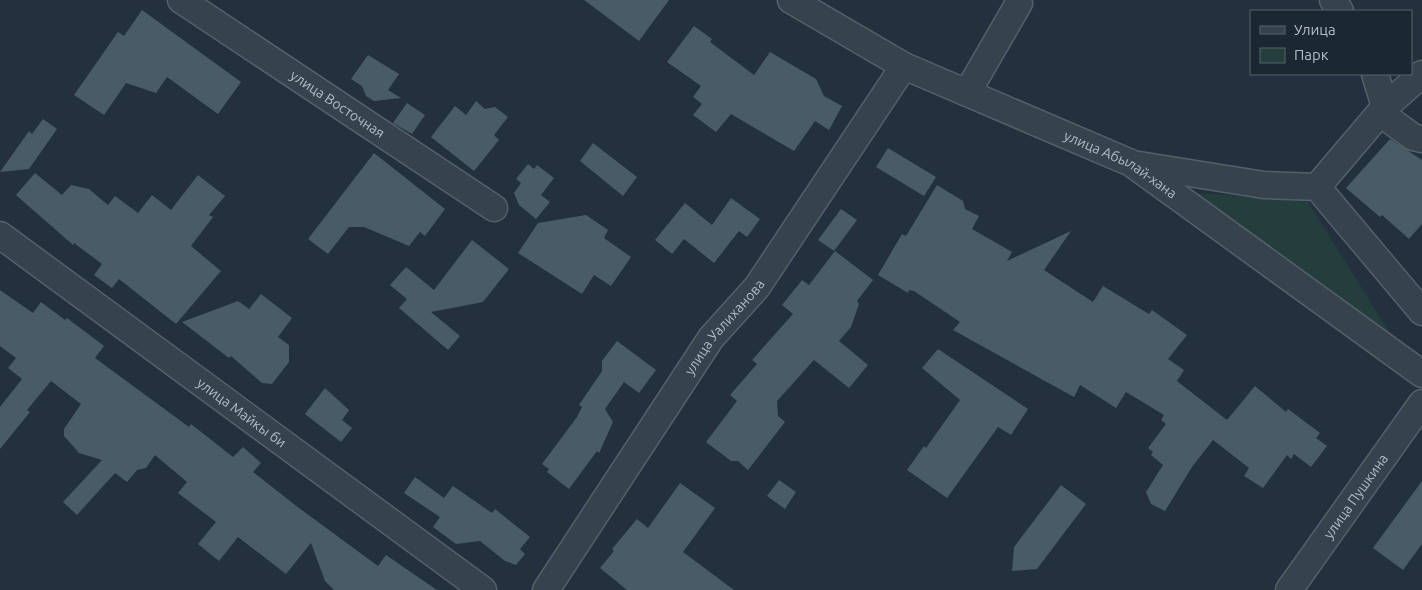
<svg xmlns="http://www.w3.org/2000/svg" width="1422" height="590" font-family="Ubuntu,sans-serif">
<rect width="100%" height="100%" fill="#22313d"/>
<path fill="#243e3d" d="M 1187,192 L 1308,202 L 1398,346 Z"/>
<path fill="#4a5b68" d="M 584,0 L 669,0 L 639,41 Z
M 142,10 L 241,82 L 218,114 L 167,77 L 156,93 L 126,83 L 104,115 L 74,95 L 118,32 L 124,36 Z
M 694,26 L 712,39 L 710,42 L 754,75 L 770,52 L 816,79 L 824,96 L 842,106 L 829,130 L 815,121 L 794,151 L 731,114 L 716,132 L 693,115 L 702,104 L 693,97 L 701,86 L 667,62 Z
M 368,55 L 399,74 L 388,90 L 401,98 L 374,101 L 366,96 L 362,86 L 351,79 Z
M 476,101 L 485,109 L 495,107 L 508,117 L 494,135 L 499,140 L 474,171 L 431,137 L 455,106 L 466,115 Z
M 407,103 L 425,115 L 412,134 L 393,123 Z
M 43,119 L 57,129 L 29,169 L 0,172 L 29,131 L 32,134 Z
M 1390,139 L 1422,160 L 1422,224 L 1409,239 L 1382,215 L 1380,217 L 1346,188 Z
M 593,143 L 637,177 L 623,196 L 580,161 Z
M 888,148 L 936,177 L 924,196 L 876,167 Z
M 374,153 L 445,209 L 425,236 L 420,232 L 409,246 L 364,227 L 349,227 L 328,254 L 308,239 Z
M 528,164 L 534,169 L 537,165 L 554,178 L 541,195 L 550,202 L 536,219 L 519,205 L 514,193 L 521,183 L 516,179 Z
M 35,173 L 62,195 L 71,185 L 89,189 L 108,205 L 115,196 L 138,213 L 152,195 L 171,210 L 198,175 L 225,196 L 209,215 L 213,217 L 191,246 L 221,271 L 176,324 L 119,279 L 112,288 L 94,275 L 102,264 L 74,243 L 73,245 L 16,195 Z
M 937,185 L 963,201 L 965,209 L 979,216 L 972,229 L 1012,252 L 1007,261 L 1071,231 L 1044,270 L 1093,302 L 1103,286 L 1149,314 L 1152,310 L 1187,335 L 1168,359 L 1184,370 L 1177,381 L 1227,420 L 1255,386 L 1286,412 L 1288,409 L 1320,433 L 1316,438 L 1327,446 L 1311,467 L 1294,454 L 1291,459 L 1287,455 L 1263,488 L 1244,476 L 1249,468 L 1213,440 L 1192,467 L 1165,511 L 1151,504 L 1146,492 L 1163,465 L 1151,455 L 1153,452 L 1148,448 L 1166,424 L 1161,420 L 1164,415 L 1126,392 L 1116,408 L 1080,385 L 1074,397 L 953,330 L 960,322 L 914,291 L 909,290 L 908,293 L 878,275 L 902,234 L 906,236 Z
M 731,198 L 760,219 L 747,237 L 739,231 L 714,263 L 684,239 L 672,254 L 655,240 L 685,203 L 712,225 Z
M 841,209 L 857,220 L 834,251 L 818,240 Z
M 586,215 L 608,230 L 604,238 L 631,257 L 611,286 L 594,275 L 582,294 L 518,253 L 538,223 Z
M 472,240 L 509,269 L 483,302 L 431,312 L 460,336 L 448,350 L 399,308 L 407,299 L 390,285 L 406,267 L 434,290 Z
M 835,251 L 873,280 L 857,301 L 859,304 L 851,327 L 839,341 L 868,365 L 849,388 L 814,360 L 777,401 L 778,416 L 785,422 L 748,470 L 738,461 L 731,461 L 706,442 L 737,401 L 730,395 L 757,364 L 752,360 L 793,314 L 782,305 L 802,280 L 809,285 Z
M 0,290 L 33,313 L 41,302 L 65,320 L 67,318 L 104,346 L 95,358 L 189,427 L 191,424 L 233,457 L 243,447 L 261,463 L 253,472 L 299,508 L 378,566 L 386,555 L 437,590 L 334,590 L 325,581 L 311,543 L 286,574 L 238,537 L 219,561 L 198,544 L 216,522 L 178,493 L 187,482 L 155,455 L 146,468 L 137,470 L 127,482 L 115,473 L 77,515 L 63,502 L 102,460 L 79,453 L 64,436 L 64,429 L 81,404 L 51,381 L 27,410 L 30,412 L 0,449 L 0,407 L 22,379 L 8,368 L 16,358 L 0,346 Z
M 261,294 L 292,318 L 278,337 L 289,345 L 289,362 L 272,384 L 262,383 L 231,356 L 229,358 L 182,322 L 238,301 L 249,309 Z
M 617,341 L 656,370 L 639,393 L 624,382 L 605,409 L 613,422 L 599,453 L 597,451 L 569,489 L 547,472 L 549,469 L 542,464 L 577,417 L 582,407 L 579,405 L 602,371 L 602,361 Z
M 938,349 L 1028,409 L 1011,435 L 998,427 L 947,498 L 907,470 L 924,446 L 926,448 L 960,400 L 922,368 Z
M 325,388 L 349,410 L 342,420 L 352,428 L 341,442 L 305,414 Z
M 415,477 L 444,498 L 453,486 L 492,513 L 495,509 L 530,537 L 520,549 L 525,554 L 516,565 L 505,561 L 480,541 L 456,544 L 433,527 L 440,517 L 404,493 Z
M 779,480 L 796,492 L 785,509 L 767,496 Z
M 1422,481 L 1422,544 L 1403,570 L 1373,548 Z
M 680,483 L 715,508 L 683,552 L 734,590 L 627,590 L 600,568 L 614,551 L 612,549 L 637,519 L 648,528 Z
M 1061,485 L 1086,504 L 1037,569 L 1012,571 L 1014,547 Z"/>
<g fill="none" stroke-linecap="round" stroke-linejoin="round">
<defs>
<g id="minor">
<path id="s1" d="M 181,0 L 494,208"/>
<path id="s2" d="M 791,0 L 904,66 L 1131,163 L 1422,374"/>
<path d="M 1333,0 L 1340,11"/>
<path d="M 1375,74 L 1385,107"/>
<path d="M 967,93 L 1019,3 L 1018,0"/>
<path d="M 1380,113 L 1413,137 L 1422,139"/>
<path d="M 1139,165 L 1264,185 L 1317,187 L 1422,312"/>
<path d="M 1317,187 L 1385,107 L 1422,74"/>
<path id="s3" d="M 0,235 L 483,590"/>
<path id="s4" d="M 546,590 L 711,338 L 757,287 L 904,66"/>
<path id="s5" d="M 1289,590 L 1422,403"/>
</g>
</defs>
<use href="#minor" stroke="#54606a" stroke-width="29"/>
<use href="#minor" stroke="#36434d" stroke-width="26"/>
</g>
<g text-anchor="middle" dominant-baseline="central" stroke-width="4" stroke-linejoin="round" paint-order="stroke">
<g font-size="14" fill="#b1bdc8" stroke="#1b2731">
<text stroke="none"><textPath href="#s1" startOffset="188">улица Восточная</textPath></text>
<text stroke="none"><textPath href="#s2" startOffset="369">улица Абылай-хана</textPath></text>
<text stroke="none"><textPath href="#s4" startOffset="318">улица Уалиханова</textPath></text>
<text stroke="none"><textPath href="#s3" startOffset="300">улица Майкы би</textPath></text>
<text stroke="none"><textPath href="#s5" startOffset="115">улица Пушкина</textPath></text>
</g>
</g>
<rect x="1250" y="10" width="162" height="65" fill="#1b2731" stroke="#57636d"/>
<rect x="1260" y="26" width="25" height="8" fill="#36434d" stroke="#57636d"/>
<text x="1294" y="35" font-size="15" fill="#b1bdc8">Улица</text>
<rect x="1260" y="48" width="25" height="15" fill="#243e3d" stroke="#57636d"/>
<text x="1294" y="60" font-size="15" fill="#b1bdc8">Парк</text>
</svg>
